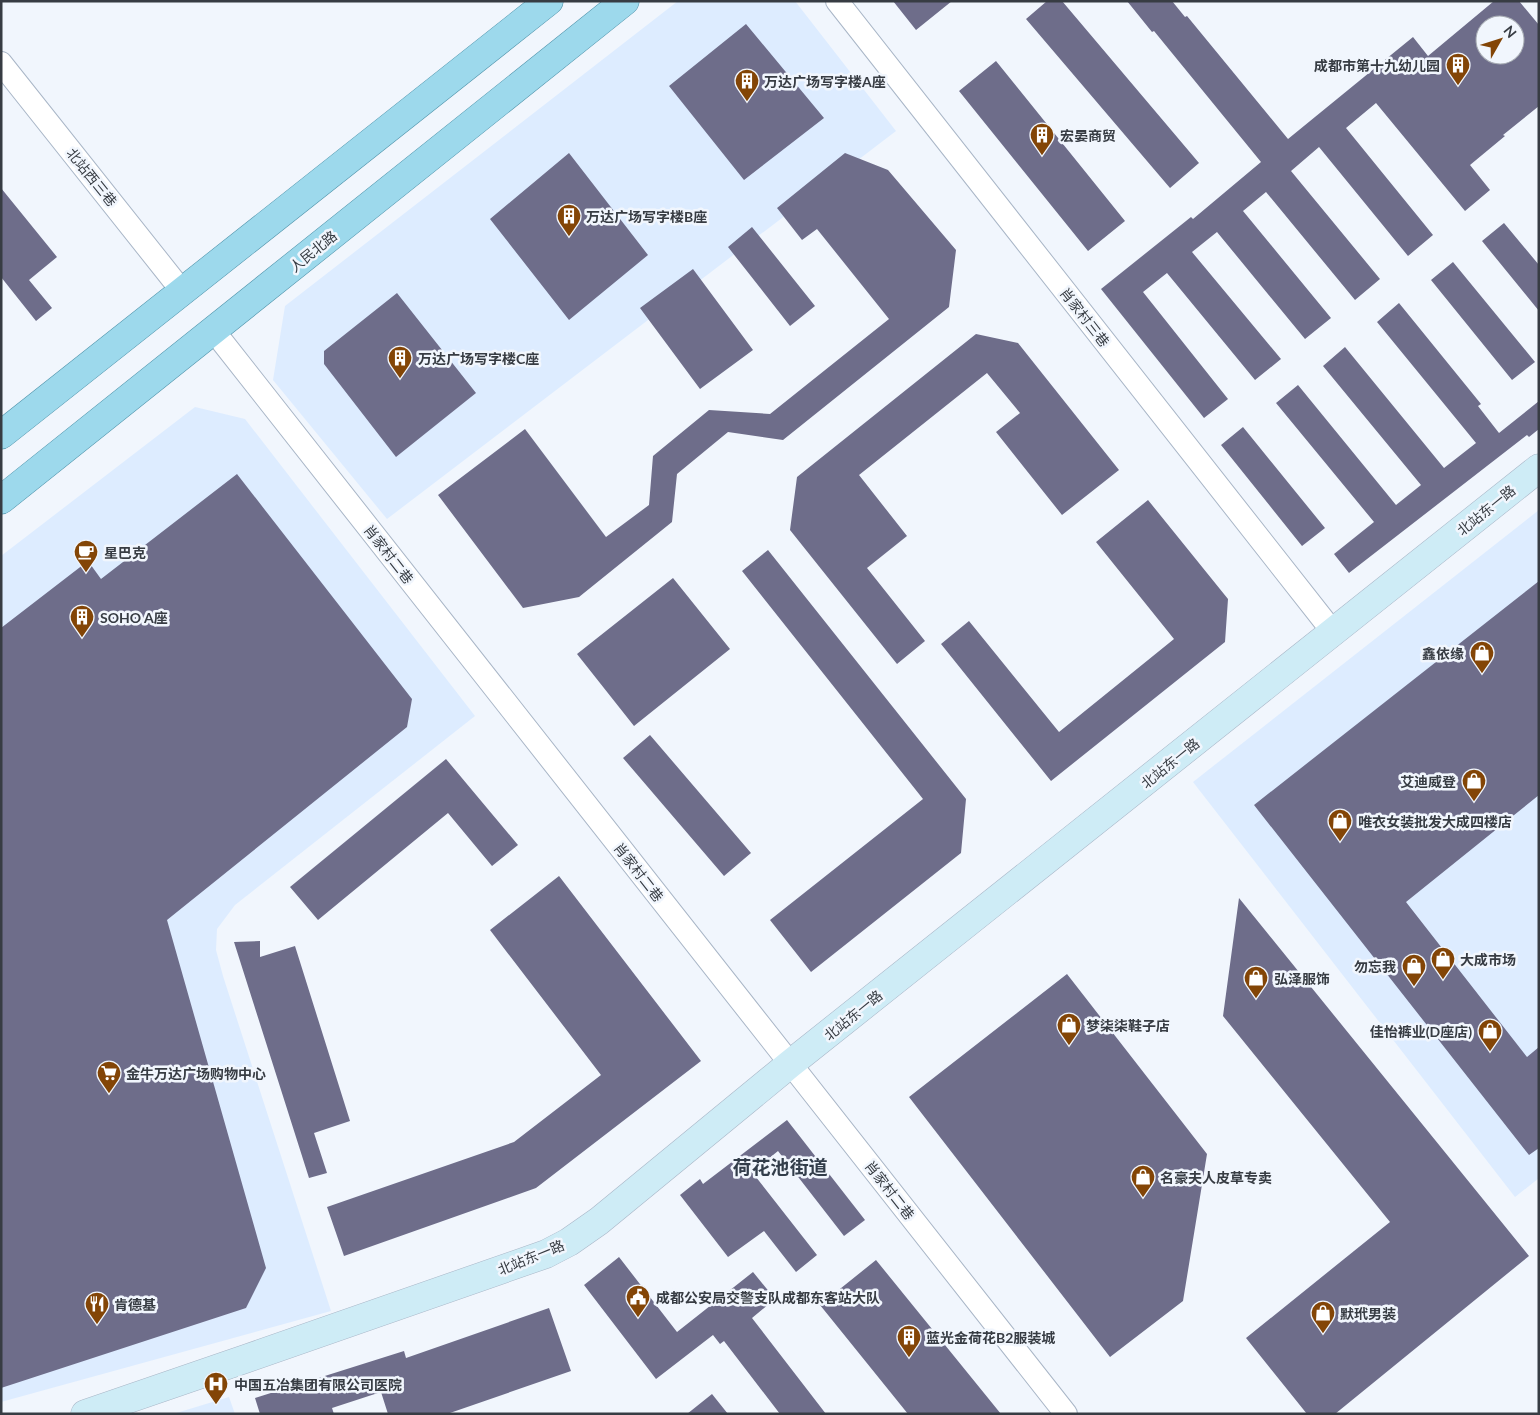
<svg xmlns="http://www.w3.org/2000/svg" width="1540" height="1415" font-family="Lato,'Noto Sans SC',sans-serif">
<rect width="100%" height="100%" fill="#f1f6fd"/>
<path fill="#ddecff" d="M 678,1 L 795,1 L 896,131 L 387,519 L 273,380 L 285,306 Z
M 195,407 L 245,419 L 475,716 L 235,905 L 217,929 L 216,950 L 223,976 L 331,1311 L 1,1402 L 1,556 Z
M 1539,510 L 1539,1178 L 1515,1197 L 1193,782 Z
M 229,1397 L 235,1414 L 173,1414 Z"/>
<path fill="#6e6d8a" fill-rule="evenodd" d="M 893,1 L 952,1 L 916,30 Z
M 1047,1 L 1062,1 L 1199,163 L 1170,188 L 1026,19 Z
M 1127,1 L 1172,1 L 1185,17 L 1187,16 L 1288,139 L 1413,37 L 1428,56 L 1494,1 L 1519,1 L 1539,25 L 1539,106 L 1503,135 L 1505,136 L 1470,165 L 1490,190 L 1465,211 L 1376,103 L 1346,128 L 1433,235 L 1408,256 L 1319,147 L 1291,171 L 1380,279 L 1355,300 L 1266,192 L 1243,211 L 1331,318 L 1305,339 L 1217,232 L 1192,252 L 1281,359 L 1255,380 L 1167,273 L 1143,292 L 1228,399 L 1204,418 L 1101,289 L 1191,217 L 1193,219 L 1261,162 L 1154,31 L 1152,32 ZM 1485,25 L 1515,25 L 1515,55 L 1485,55 Z
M 746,24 L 824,118 L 744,180 L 669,86 Z
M 996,61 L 1125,221 L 1088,251 L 959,91 Z
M 569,153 L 648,255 L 569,320 L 490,219 Z
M 845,153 L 888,170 L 956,250 L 949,307 L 783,440 L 728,432 L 677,474 L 672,522 L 579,597 L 523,608 L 438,495 L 525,429 L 606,537 L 649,505 L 653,456 L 709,410 L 770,414 L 889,319 L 817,229 L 802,240 L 777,208 Z
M 1,188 L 57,257 L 29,280 L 52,308 L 36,321 L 1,277 Z
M 1504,223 L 1539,265 L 1539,311 L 1482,241 Z
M 752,227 L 815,306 L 790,326 L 728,247 Z
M 1453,262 L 1535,362 L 1512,380 L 1431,280 Z
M 693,269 L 753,350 L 700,389 L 640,308 Z
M 397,293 L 476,393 L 396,457 L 324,364 L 324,351 Z
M 1399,303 L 1481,404 L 1478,406 L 1499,433 L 1539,401 L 1539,429 L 1529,437 L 1527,435 L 1349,573 L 1334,554 L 1374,522 L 1276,403 L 1298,385 L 1396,505 L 1421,485 L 1323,366 L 1345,347 L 1444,468 L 1476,443 L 1377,322 Z
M 976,334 L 1018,343 L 1119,470 L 1062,515 L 996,432 L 1020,413 L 987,373 L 859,475 L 907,536 L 867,568 L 925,641 L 897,664 L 790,530 L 797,477 Z
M 1243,427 L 1325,528 L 1302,546 L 1221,445 Z
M 237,474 L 412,699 L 407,727 L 167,920 L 266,1268 L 246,1308 L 1,1388 L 1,628 L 88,561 L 101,579 Z
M 1148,500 L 1228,599 L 1225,642 L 1051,781 L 941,644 L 969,621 L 1059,732 L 1174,639 L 1096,542 Z
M 768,550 L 966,799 L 961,853 L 811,972 L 770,920 L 923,799 L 742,571 Z
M 673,578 L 730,649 L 634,726 L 577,654 Z
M 1539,581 L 1539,795 L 1406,902 L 1527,1057 L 1539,1047 L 1539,1148 L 1529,1155 L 1254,805 Z
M 650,735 L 751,853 L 724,876 L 623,758 Z
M 446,759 L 518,845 L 492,866 L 448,813 L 318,920 L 290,887 Z
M 559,876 L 701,1061 L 536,1188 L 344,1256 L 327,1207 L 514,1142 L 601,1075 L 490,930 Z
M 1239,898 L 1529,1256 L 1335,1414 L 1307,1414 L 1246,1338 L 1390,1222 L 1223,1016 Z
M 260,941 L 260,957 L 295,946 L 350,1121 L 314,1133 L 327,1173 L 309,1178 L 234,942 Z
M 1067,974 L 1207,1154 L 1183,1301 L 1110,1357 L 909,1097 Z
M 787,1120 L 865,1220 L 844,1236 L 778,1151 L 752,1172 L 817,1255 L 796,1272 L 764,1231 L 728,1257 L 680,1195 L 700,1179 L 703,1184 Z
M 619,1257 L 677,1332 L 753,1272 L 775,1299 L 752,1318 L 826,1414 L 780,1414 L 724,1341 L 720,1344 L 713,1335 L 656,1379 L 584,1285 Z
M 876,1260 L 1001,1414 L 908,1414 L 820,1305 Z
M 549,1308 L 571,1371 L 447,1414 L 388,1414 L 381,1392 L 332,1408 L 334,1414 L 260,1414 L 255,1398 L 404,1351 L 406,1358 Z
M 712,1394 L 728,1414 L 687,1414 Z"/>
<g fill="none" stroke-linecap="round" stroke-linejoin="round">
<defs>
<path id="street" d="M 837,1 L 1333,632
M 1,63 L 182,291
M 213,330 L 1066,1414"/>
<path id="secondary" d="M 85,1414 L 248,1358 L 546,1254 L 569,1242 L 599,1221 L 790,1064 L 1539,468"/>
<path id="primary" d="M 1,435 L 549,1
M 1,500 L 625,1"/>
</defs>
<use href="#street" stroke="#a9b6c7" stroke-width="24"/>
<use href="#secondary" stroke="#a9b6c7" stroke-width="29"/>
<use href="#primary" stroke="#4f92a9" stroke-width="29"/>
<use href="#street" stroke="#fff" stroke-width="22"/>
<use href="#secondary" stroke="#ceecf6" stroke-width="28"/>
<use href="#primary" stroke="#9dd9ec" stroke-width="28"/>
</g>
<defs>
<symbol id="building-pin" viewBox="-11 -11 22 30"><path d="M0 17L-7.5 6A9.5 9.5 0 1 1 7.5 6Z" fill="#834506" stroke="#f1f6fd"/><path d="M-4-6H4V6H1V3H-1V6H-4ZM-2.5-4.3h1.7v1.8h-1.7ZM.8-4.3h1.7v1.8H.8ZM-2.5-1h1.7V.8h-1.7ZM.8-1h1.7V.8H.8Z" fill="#fff"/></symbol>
<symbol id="cafe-pin" viewBox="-11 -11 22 30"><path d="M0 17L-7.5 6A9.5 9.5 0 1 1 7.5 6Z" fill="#834506" stroke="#f1f6fd"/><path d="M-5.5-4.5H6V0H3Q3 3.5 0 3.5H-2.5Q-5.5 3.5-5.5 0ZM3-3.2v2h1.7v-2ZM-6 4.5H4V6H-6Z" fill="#fff"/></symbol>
<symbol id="shop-pin" viewBox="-11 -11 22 30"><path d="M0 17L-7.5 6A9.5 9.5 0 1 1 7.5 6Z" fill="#834506" stroke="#f1f6fd"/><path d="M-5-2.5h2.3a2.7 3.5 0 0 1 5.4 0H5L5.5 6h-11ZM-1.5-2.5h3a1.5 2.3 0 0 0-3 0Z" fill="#fff"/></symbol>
<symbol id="supermarket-pin" viewBox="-11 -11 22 30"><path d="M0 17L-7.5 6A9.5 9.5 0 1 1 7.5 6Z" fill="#834506" stroke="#f1f6fd"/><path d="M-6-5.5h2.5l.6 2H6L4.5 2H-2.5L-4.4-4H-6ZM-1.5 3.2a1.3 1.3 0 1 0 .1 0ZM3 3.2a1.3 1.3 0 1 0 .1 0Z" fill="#fff"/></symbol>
<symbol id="civic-pin" viewBox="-11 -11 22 30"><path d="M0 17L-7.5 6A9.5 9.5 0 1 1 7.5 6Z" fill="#834506" stroke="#f1f6fd"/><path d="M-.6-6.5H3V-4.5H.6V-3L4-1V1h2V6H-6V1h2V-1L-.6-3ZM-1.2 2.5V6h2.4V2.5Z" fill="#fff"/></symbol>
<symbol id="restaurant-pin" viewBox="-11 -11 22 30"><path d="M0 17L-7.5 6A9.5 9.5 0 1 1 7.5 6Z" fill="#834506" stroke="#f1f6fd"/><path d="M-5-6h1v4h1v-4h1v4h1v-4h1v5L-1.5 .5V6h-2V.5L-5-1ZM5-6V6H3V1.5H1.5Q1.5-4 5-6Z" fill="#fff"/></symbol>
<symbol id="hospital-pin" viewBox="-11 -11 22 30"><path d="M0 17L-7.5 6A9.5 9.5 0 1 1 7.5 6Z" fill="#834506" stroke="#f1f6fd"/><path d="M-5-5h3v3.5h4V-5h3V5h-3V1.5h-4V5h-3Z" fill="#fff"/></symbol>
</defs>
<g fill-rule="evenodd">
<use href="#building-pin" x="1444" y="51" width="28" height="38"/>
<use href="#building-pin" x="733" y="67" width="28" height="38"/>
<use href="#building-pin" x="1028" y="121" width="28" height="38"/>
<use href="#building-pin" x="555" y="202" width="28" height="38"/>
<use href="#building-pin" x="386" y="344" width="28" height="38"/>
<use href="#cafe-pin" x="72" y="538" width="28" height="38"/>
<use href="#building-pin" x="68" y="603" width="28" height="38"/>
<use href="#shop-pin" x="1468" y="639" width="28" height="38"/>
<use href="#shop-pin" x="1460" y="767" width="28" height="38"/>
<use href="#shop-pin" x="1326" y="807" width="28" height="38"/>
<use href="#shop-pin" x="1429" y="945" width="28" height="38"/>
<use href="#shop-pin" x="1400" y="952" width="28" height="38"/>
<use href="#shop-pin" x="1242" y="964" width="28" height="38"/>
<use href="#shop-pin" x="1055" y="1011" width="28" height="38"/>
<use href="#shop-pin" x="1476" y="1017" width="28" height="38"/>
<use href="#supermarket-pin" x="95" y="1059" width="28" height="38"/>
<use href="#shop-pin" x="1129" y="1163" width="28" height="38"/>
<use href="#civic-pin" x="624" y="1283" width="28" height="38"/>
<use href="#restaurant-pin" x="83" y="1290" width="28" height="38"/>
<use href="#shop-pin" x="1309" y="1299" width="28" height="38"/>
<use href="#building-pin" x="895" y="1323" width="28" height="38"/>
<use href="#hospital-pin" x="202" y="1370" width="28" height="38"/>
</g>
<g text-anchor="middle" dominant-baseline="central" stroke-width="5" stroke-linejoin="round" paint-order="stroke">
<g font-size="14" font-weight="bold" fill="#373c43" stroke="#f1f6fd" text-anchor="start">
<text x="1440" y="65" text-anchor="end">成都市第十九幼儿园</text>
<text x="764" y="81">万达广场写字楼A座</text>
<text x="1060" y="135">宏晏商贸</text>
<text x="586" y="216">万达广场写字楼B座</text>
<text x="418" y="358">万达广场写字楼C座</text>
<text x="104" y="552">星巴克</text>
<text x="100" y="617">SOHO A座</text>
<text x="1464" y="653" text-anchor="end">鑫依缘</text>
<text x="1456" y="781" text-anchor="end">艾迪威登</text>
<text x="1358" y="821">唯衣女装批发大成四楼店</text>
<text x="1460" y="959">大成市场</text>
<text x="1396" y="966" text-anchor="end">勿忘我</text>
<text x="1274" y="978">弘泽服饰</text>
<text x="1086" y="1025">梦柒柒鞋子店</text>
<text x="1472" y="1031" text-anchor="end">佳怡裤业(D座店)</text>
<text x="126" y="1073">金牛万达广场购物中心</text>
<text x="1160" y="1177">名豪夫人皮草专卖</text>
<text x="656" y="1297">成都公安局交警支队成都东客站大队</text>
<text x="114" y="1304">肯德基</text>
<text x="1340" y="1313">默玳男装</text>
<text x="926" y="1337">蓝光金荷花B2服装城</text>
<text x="234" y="1384">中国五冶集团有限公司医院</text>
</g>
<g font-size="14" fill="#373c43" stroke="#f1f6fd">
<text transform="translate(92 177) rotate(51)">北站西三巷</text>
<text transform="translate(313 251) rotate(-39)">人民北路</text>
<text transform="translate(1085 317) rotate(52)">肖家村三巷</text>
<text transform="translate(1486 510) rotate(-39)">北站东一路</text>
<text transform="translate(389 554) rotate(52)">肖家村二巷</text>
<text transform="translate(1170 763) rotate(-39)">北站东一路</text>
<text transform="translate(639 872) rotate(52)">肖家村二巷</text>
<text transform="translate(853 1015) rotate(-39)">北站东一路</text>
<text transform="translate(890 1190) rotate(52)">肖家村二巷</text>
<text transform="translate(531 1257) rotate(-22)">北站东一路</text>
</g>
<g font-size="19" font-weight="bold" fill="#323d4a" stroke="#f1f6fd">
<text x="780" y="1166">荷花池街道</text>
</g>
</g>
<rect width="1540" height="1415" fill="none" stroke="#373c43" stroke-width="5"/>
<g transform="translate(1500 40) rotate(51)"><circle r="24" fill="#f1f6fd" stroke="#a7acb3"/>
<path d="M0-4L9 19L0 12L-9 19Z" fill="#834506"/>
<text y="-8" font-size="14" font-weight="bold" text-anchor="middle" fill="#373c43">N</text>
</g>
</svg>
